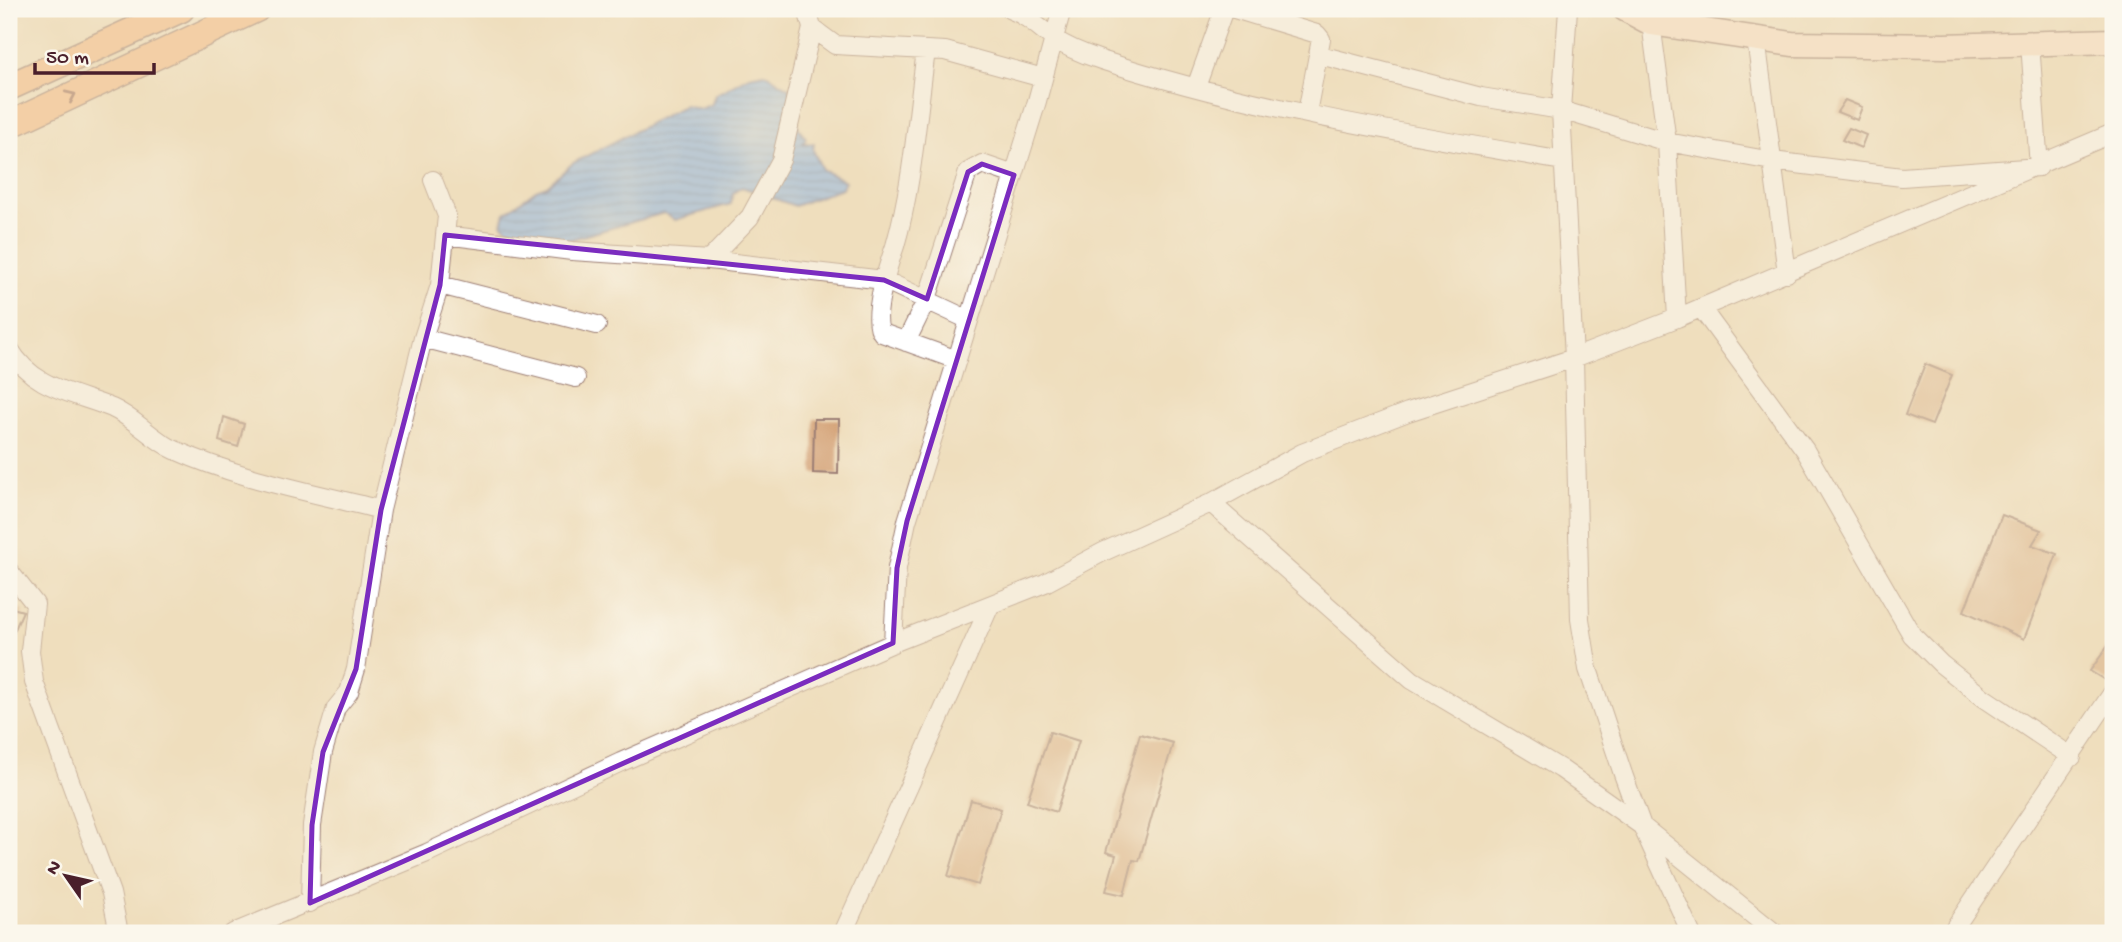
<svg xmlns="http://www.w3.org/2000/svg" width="2122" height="942" font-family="'Gochi Hand',sans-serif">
<defs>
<pattern id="water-rules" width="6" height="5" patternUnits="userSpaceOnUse" patternTransform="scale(1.75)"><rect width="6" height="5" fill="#81b1ec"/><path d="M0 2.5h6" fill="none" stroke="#6c8fbf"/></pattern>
</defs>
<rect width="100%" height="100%" fill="#fbf7ec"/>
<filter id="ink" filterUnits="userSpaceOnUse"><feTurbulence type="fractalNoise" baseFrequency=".0143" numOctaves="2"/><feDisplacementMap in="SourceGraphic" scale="14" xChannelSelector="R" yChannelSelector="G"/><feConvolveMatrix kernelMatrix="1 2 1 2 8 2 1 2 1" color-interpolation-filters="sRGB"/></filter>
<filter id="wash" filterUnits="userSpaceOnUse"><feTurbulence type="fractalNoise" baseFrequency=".00686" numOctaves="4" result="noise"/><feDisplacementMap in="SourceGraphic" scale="28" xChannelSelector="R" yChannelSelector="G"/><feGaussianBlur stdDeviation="1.57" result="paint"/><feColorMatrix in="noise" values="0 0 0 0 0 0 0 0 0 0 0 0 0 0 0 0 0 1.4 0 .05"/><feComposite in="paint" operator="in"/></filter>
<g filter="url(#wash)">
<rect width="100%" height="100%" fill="#efdebd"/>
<path fill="url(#water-rules)" stroke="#66688c" stroke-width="2" d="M 765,73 L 789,88 L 798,127 L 806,138 L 803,143 L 814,144 L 813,150 L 822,170 L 845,181 L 842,188 L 795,206 L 742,187 L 733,193 L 731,204 L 675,220 L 664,213 L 565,241 L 522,240 L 502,224 L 505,213 L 536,190 L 547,186 L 573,163 L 685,105 L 700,109 L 712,104 L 715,95 L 749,76 Z"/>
<g id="blocks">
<path fill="#d6a67b" d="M 1845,100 L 1862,107 L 1857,120 L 1837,112 Z
M 1849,128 L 1866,135 L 1861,148 L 1842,140 Z
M 1925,364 L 1952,375 L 1932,425 L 1905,415 Z
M 224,417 L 244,424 L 238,447 L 219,441 Z
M 814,419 L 839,419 L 838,474 L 813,473 Z
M 2002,515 L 2041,530 L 2032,545 L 2057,554 L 2024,639 L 1964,611 Z
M 9,607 L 23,611 L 9,643 Z
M 2113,639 L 2113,681 L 2108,682 L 2090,671 Z
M 1050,732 L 1079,741 L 1056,812 L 1027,802 Z
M 1140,734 L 1173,743 L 1139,861 L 1133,860 L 1124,895 L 1106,891 L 1116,855 L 1106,852 Z
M 971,800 L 1001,809 L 978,885 L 948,876 Z"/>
</g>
</g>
<g filter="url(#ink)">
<use href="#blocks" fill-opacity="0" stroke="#9c7e74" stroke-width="2"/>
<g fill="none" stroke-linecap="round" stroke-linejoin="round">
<defs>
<path id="street" d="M 1009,9 C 1028,16 1038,27 1053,38 C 1066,47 1086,55 1101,60 C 1251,109 1408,134 1563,161
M 1234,9 L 1317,34 L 1321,39 L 1307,113
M 1568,9 L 1561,110 L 1574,358 L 1580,619 L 1588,669 L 1623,774 L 1642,826 L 1691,933
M 1651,23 L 1667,142 L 1677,318
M 812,28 L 835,45 L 945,51 L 1043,78
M 1756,39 L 1787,273
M 926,51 C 917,115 913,184 895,246 C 889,263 870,320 882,333 L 957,360
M 1320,55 L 1481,97 L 1561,110 L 1667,142 L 1772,161 L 1902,177 L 2039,167 L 2030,43
M 1196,87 L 1224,9
M 445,235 L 572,251 L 709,260 L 884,280 L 969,320
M 709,260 L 750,217 L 781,160 L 812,28 L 807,9
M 440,285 L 597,325
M 1701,308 L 1805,450 L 1912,635 L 1941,664 L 1984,698 L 2072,757
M 423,338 L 576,378
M 906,342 L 927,299 L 968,172 L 982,164 L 1014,175
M 9,348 C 33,389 72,392 112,408 C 135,418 152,440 175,450 C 239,479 312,492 381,510 L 423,338 L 440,285 L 447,216 L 433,180
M 1211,503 L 1412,680 L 1561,769 L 1642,826 L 1775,933
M 9,571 L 35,604 L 30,651 L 34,682 L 111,893 L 119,933
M 893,643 L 897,568 L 907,521 L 1037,101 L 1062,9
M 310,903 L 312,825 L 323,752 L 336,708 L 349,692 L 356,669 L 381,510
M 233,933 L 427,853 L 621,762 L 893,643 L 1045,583 L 1103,552 L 1211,503 L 1302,453 L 1408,412 L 1574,358 L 1677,318 L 2113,133
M 843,933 L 989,608
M 1951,933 L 2113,692"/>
<path id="secondary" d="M 1625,9 L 1651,23 L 1792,44 L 1944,46 L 2113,41"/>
<path id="primary" d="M 9,87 L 181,9
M 9,125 L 256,9"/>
</defs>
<use href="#street" stroke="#9c7e74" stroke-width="20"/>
<use href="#secondary" stroke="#9c7e74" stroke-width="27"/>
<use href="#primary" stroke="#9c7e74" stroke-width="29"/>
<use href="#street" stroke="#fff" stroke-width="18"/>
<use href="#secondary" stroke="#fce5d0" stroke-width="24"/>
<use href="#primary" stroke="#f8bd89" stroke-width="26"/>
</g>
<defs><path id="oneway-chevron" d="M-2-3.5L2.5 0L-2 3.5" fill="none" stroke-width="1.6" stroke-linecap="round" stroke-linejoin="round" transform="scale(1.75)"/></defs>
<use stroke="#986655" href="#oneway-chevron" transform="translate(71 96) rotate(-25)"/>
</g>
<path d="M0 0H2122V942H0ZM 982,164 L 1014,175 L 907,521 L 897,568 L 893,643 L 310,903 L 312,825 L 323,752 L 356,669 L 381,510 L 440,285 L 445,235 L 884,280 L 927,299 L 968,172 Z" fill="#efdebd" fill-opacity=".55" fill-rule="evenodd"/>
<path fill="none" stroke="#7b2cbf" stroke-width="5" stroke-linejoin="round" d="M 982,164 L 1014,175 L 907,521 L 897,568 L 893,643 L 310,903 L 312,825 L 323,752 L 356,669 L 381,510 L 440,285 L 445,235 L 884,280 L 927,299 L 968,172 Z"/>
<rect width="2122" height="942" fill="none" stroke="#fbf7ec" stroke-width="35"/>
<g transform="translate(66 876) rotate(304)" stroke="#fbf7ec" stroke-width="5" paint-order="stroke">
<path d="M0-5L12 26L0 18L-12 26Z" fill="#4a1f2b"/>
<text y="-10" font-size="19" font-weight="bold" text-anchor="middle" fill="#4a1f2b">N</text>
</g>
<path d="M35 63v10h119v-10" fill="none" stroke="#4a1f2b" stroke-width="3.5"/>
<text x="46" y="63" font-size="21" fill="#4a1f2b" stroke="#fbf7ec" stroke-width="5" paint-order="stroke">50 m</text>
</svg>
